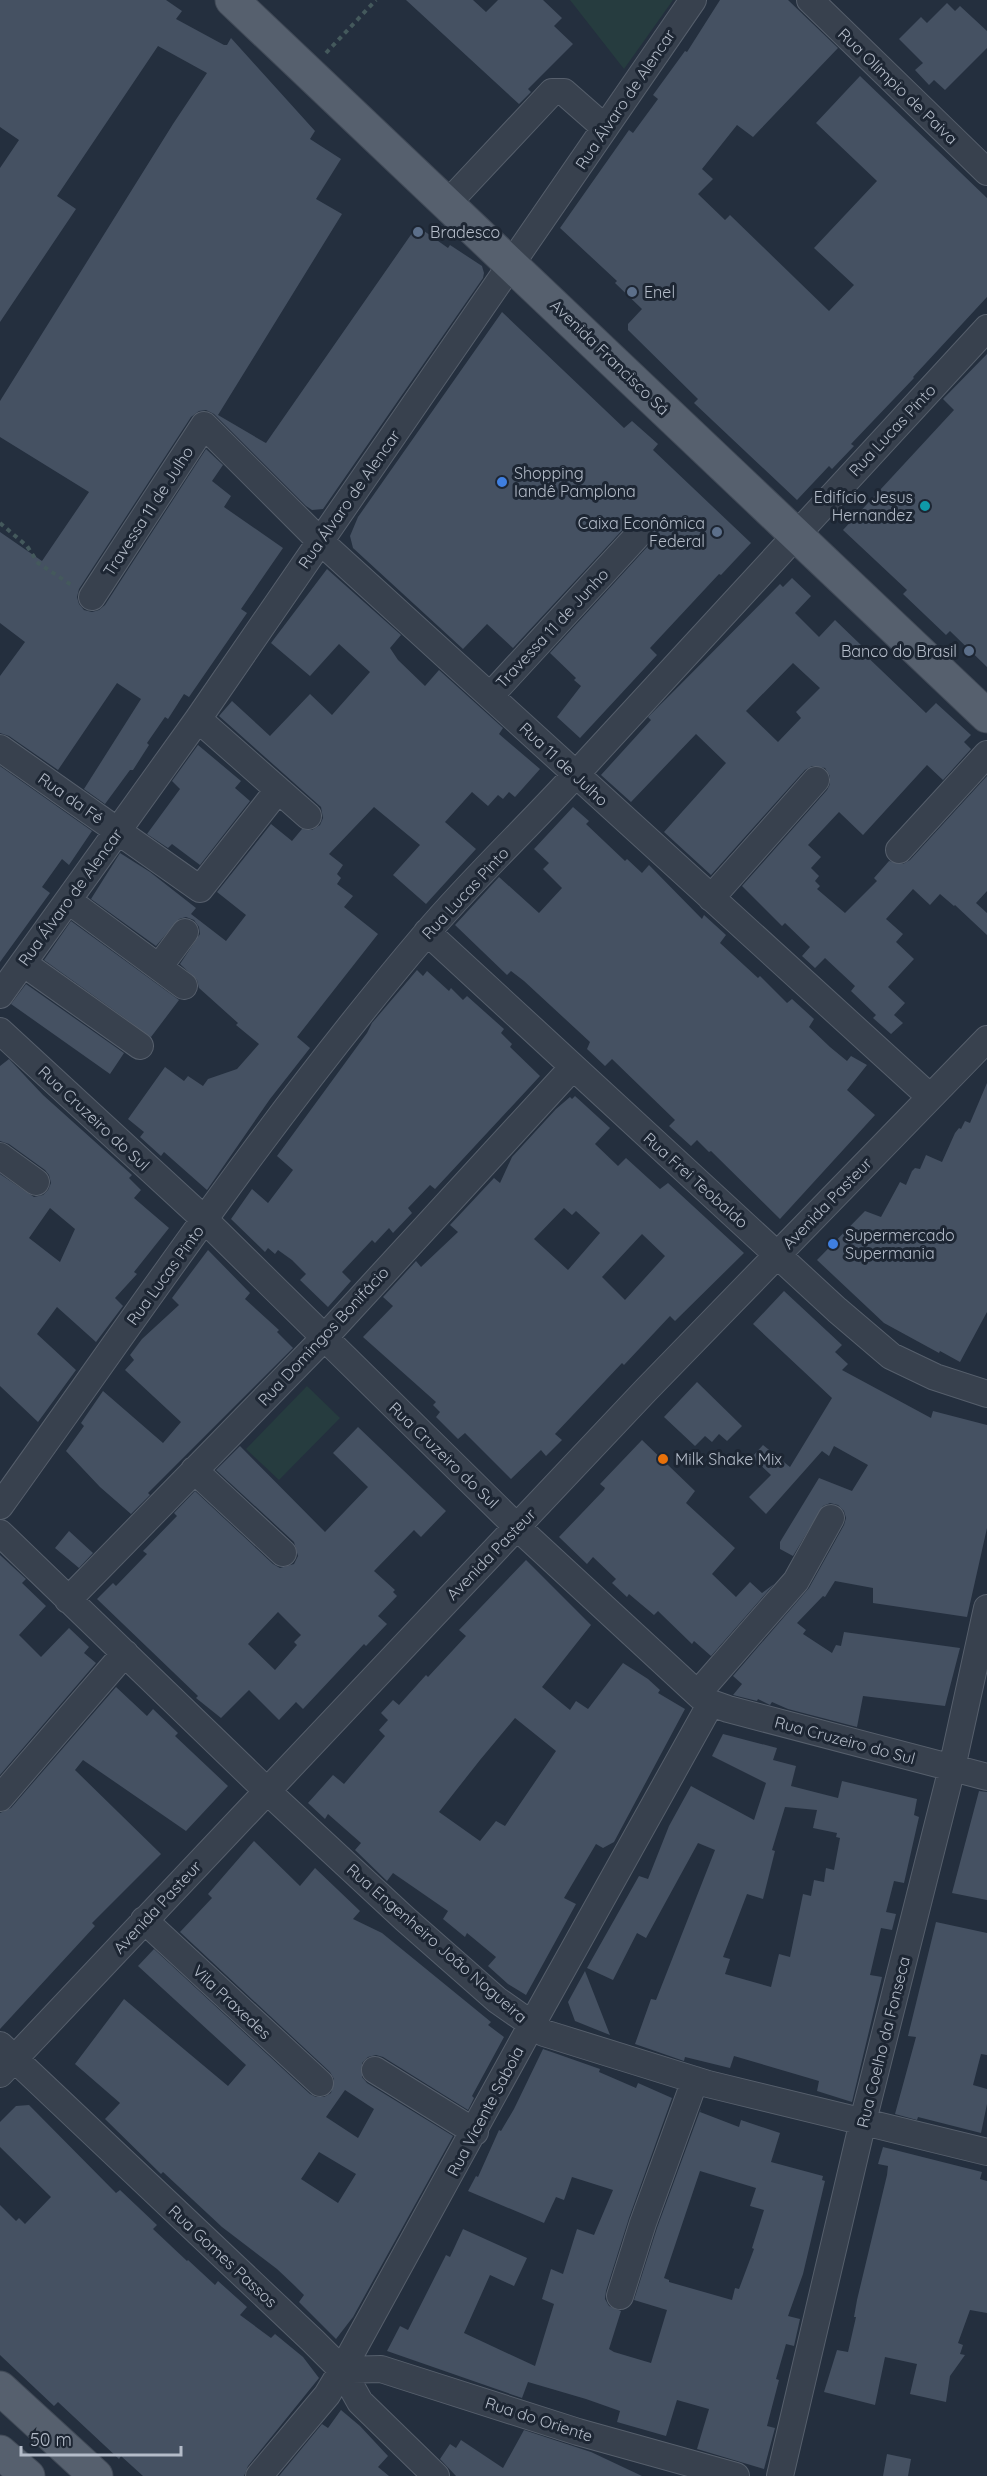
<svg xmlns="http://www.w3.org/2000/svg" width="987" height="2476" font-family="Quicksand,sans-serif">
<rect width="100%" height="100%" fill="#242f3e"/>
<path fill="#263c3f" d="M 570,0 L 673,0 L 624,69 Z
M 307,1386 L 340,1418 L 279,1480 L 246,1449 Z"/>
<path fill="#455162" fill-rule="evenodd" d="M 0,0 L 166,0 L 182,11 L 176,19 L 224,45 L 227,45 L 231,38 L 315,131 L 310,139 L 341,159 L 316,199 L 342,214 L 218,415 L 264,442 L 266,443 L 417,226 L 448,248 L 450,245 L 482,266 L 484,273 L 483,278 L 323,509 L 312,510 L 306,506 L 214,414 L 206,410 L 199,411 L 191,417 L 79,589 L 77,597 L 79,604 L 84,610 L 92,612 L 99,610 L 105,605 L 206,449 L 223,465 L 212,481 L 231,496 L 224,507 L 283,548 L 241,609 L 247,613 L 189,697 L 184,694 L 168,719 L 165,717 L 147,743 L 149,745 L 133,770 L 130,770 L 105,804 L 84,789 L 141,699 L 117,683 L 58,770 L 9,736 L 0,733 L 0,676 L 25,642 L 0,623 L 0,532 L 42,561 L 89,492 L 0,437 L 0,401 L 173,124 L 207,73 L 158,46 L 57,196 L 76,209 L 0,322 L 0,168 L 19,140 L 0,127 Z
M 406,0 L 473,0 L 486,12 L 498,0 L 543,0 L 562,18 L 554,26 L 573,44 L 528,89 L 531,92 L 519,104 Z
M 720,0 L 788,0 L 838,48 L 753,137 L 737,125 L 702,169 L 713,179 L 698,194 L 725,220 L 730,215 L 829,311 L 854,285 L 814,248 L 877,181 L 816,123 L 860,76 L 987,198 L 987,297 L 913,377 L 914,378 L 851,444 L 854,446 L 832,469 L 829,466 L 797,500 L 694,403 L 698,399 L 628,330 L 628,324 L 642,309 L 615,283 L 617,281 L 560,228 L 629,130 L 633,133 L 658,99 L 653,95 L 685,51 L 687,52 Z
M 947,3 L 955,11 L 960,6 L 987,31 L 987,48 L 945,90 L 934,80 L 929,85 L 915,70 L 923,63 L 899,39 L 921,17 L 927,23 Z
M 502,312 L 624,428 L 632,421 L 658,444 L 653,450 L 751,543 L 721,575 L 719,574 L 650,648 L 657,655 L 580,738 L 557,717 L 581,686 L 574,680 L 576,678 L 550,653 L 649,545 L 652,539 L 652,531 L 648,524 L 634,521 L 627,525 L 513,648 L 487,624 L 463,649 L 353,548 L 350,536 L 358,517 Z
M 987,354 L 987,667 L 950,631 L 946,635 L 903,594 L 907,590 L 843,530 L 954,410 L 943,399 Z
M 327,569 L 401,635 L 390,648 L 398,660 L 425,686 L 439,670 L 503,728 L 499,734 L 540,769 L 515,797 L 509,792 L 503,799 L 498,795 L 488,806 L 472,792 L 445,822 L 476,849 L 426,904 L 393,875 L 420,845 L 374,807 L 329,854 L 343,865 L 337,874 L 341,878 L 337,884 L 353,896 L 344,907 L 378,934 L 297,1037 L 310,1048 L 270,1099 L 207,1190 L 164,1152 L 161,1156 L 140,1137 L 144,1132 L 128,1119 L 165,1067 L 184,1081 L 188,1076 L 203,1086 L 208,1079 L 237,1069 L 259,1044 L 236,1025 L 238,1023 L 199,988 L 197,980 L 180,964 L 200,934 L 199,927 L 194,920 L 186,917 L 179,919 L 156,946 L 91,899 L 120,853 L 150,872 L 196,908 L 191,914 L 226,941 L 246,915 L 217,892 L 271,824 L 292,841 L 302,829 L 312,830 L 320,825 L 323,818 L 321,807 L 219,716 L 232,701 L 270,736 L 310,694 L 332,715 L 370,672 L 339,644 L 310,676 L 271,643 Z
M 792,578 L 811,596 L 795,613 L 819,637 L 835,620 L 861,645 L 858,648 L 926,713 L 936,703 L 971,735 L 964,742 L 971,749 L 943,780 L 927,765 L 863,835 L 839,812 L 808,845 L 821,857 L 811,868 L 819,876 L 815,881 L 820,886 L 817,889 L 845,913 L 877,881 L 874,878 L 889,861 L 903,864 L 910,860 L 987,776 L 987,891 L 976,903 L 987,913 L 987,935 L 955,905 L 954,906 L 940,894 L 930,905 L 913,889 L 886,919 L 903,934 L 896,942 L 914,959 L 888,987 L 905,1003 L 894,1015 L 903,1023 L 891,1034 L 873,1018 L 876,1015 L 851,991 L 855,986 L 825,958 L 815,968 L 802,956 L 810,947 L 785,923 L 782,926 L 742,886 L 827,790 L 830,784 L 830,776 L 825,768 L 812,766 L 805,770 L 711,875 L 664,832 L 726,763 L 696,734 L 631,802 L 601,775 L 651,720 L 648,717 L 659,706 L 780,584 L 783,587 ZM 793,663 L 820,688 L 796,712 L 801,718 L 778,742 L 746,711 Z
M 198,745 L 241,781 L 235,788 L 250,801 L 200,865 L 172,844 L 168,848 L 147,834 L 180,789 L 172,781 Z
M 0,766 L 92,831 L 69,865 L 62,859 L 42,887 L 50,893 L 0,962 Z
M 573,807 L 589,821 L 586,824 L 625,861 L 627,859 L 642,873 L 649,865 L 702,919 L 704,915 L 726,935 L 720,943 L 758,978 L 760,976 L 787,1003 L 792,999 L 814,1019 L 809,1027 L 830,1047 L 847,1061 L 851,1056 L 867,1065 L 847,1090 L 875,1115 L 780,1219 L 711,1151 L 709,1152 L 697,1140 L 691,1146 L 669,1126 L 675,1120 L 612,1059 L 605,1066 L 587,1049 L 590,1042 L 524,981 L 511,971 L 507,975 L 455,925 L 499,877 L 539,913 L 562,888 L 543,869 L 549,863 L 534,849 Z
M 71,921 L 179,1000 L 151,1037 L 44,960 Z
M 417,970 L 423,976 L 427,971 L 449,991 L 451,988 L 463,1000 L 467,996 L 504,1029 L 501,1033 L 512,1044 L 510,1047 L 540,1076 L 435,1189 L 430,1185 L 408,1208 L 412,1213 L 393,1233 L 389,1228 L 375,1243 L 372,1240 L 342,1272 L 351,1281 L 328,1307 L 300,1280 L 306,1274 L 292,1260 L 278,1250 L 275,1254 L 268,1248 L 265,1252 L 231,1219 L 252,1189 L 268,1203 L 293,1170 L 277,1156 L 367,1033 L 372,1023 Z
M 26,984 L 124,1053 L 110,1074 L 11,1004 Z
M 9,1059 L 43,1095 L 132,1175 L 129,1178 L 141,1190 L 134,1198 L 169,1228 L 134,1272 L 137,1274 L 115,1298 L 123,1306 L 96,1342 L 57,1307 L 37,1334 L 76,1370 L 38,1422 L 0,1386 L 0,1174 L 34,1197 L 43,1195 L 48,1190 L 51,1183 L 49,1175 L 45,1170 L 9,1144 L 0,1141 L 0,1066 ZM 50,1208 L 75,1229 L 60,1262 L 29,1238 Z
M 987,1083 L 987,1312 L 960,1362 L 940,1351 L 939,1353 L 884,1323 L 817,1260 L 865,1211 L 881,1217 L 900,1182 L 906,1185 L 912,1171 L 915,1168 L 920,1169 L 926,1155 L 942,1162 L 955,1133 L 959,1128 L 961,1129 L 965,1121 L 970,1123 Z
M 575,1096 L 610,1128 L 595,1144 L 618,1166 L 626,1158 L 660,1189 L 668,1183 L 744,1253 L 675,1321 L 670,1316 L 624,1365 L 622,1363 L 555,1434 L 562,1440 L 546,1456 L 541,1450 L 511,1479 L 465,1433 L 458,1439 L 436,1417 L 440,1412 L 433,1405 L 436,1402 L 363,1337 L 393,1306 L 383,1297 L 416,1261 L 421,1267 L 458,1232 L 450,1225 L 494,1178 L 500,1183 L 512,1157 L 556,1109 L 570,1097 L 572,1099 ZM 564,1208 L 572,1215 L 576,1211 L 600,1233 L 568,1270 L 534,1239 ZM 642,1234 L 665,1256 L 625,1300 L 602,1277 Z
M 208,1250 L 250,1293 L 245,1299 L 279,1330 L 277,1332 L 293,1348 L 148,1493 L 150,1495 L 131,1514 L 100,1487 L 66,1451 L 84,1426 L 81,1423 L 103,1391 L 163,1443 L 181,1422 L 125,1370 L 134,1360 L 130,1355 L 142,1339 L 179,1305 L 172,1298 Z
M 784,1291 L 842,1345 L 835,1352 L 848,1364 L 842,1370 L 931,1418 L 933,1411 L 987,1425 L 987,1528 L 967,1617 L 873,1603 L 873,1588 L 835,1581 L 825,1597 L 823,1596 L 797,1623 L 806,1630 L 803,1634 L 832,1653 L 836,1645 L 841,1646 L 844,1632 L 960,1648 L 945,1706 L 863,1696 L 857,1727 L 788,1709 L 772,1702 L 770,1705 L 758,1699 L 757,1701 L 733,1695 L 742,1684 L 733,1676 L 809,1588 L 844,1525 L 846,1518 L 844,1511 L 838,1505 L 830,1503 L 823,1506 L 793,1556 L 780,1549 L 780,1542 L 819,1478 L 852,1491 L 868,1465 L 834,1446 L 829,1456 L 822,1451 L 766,1514 L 749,1497 L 771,1475 L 752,1457 L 763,1445 L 790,1467 L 832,1398 L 753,1324 Z
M 697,1382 L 742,1426 L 727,1441 L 719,1434 L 712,1442 L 705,1436 L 695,1446 L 664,1417 Z
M 358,1427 L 446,1511 L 421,1537 L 414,1530 L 374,1571 L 395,1590 L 393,1592 L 397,1596 L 378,1616 L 387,1624 L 366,1646 L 364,1644 L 303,1709 L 296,1702 L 279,1720 L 249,1690 L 221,1718 L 196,1698 L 198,1696 L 97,1599 L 113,1583 L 116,1586 L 147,1554 L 143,1551 L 177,1516 L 174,1513 L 195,1491 L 273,1564 L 280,1568 L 294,1564 L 298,1556 L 294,1542 L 216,1470 L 240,1446 L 325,1532 L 368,1487 L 333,1453 ZM 278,1612 L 301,1635 L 294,1642 L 297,1645 L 275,1670 L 248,1644 Z
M 642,1440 L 695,1491 L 686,1503 L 735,1548 L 712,1574 L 736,1597 L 750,1582 L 762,1593 L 774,1584 L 711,1656 L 694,1641 L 692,1644 L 658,1611 L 654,1615 L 629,1594 L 627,1597 L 612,1583 L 616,1579 L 593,1557 L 587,1564 L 559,1537 L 604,1490 L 605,1488 L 600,1484 Z
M 69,1531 L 93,1553 L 79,1568 L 55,1548 Z
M 0,1555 L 26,1579 L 22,1583 L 46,1606 L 19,1635 L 41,1657 L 69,1628 L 89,1647 L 84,1653 L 96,1663 L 0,1775 Z
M 526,1560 L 591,1625 L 542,1687 L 570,1710 L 576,1701 L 588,1709 L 623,1663 L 648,1679 L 660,1690 L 658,1693 L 685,1709 L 614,1842 L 603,1848 L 596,1844 L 564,1898 L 576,1904 L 526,1995 L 508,1984 L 488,1966 L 496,1957 L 467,1933 L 465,1937 L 443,1919 L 448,1911 L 393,1873 L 387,1881 L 355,1850 L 361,1843 L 328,1814 L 325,1819 L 308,1803 L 333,1775 L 344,1784 L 385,1736 L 379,1730 L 388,1720 L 381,1713 L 393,1700 L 399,1705 L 426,1675 L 428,1677 L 466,1636 L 459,1630 ZM 515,1718 L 556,1751 L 505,1826 L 496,1821 L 480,1841 L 439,1812 L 480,1760 Z
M 116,1687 L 147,1716 L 153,1709 L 178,1733 L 175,1736 L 228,1786 L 186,1831 L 83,1760 L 75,1770 L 161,1854 L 92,1923 L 95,1926 L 0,2029 L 0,1813 L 11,1808 Z
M 723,1734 L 777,1748 L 773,1760 L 796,1766 L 791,1786 L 838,1798 L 842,1781 L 917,1799 L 914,1815 L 919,1817 L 904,1883 L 894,1881 L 886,1912 L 896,1914 L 892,1930 L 881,1928 L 870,1975 L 882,1977 L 852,2102 L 817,2091 L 819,2081 L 734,2056 L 730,2068 L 685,2057 L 684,2061 L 635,2044 L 651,1999 L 656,2000 L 715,1850 L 698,1843 L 646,1938 L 637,1933 L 613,1980 L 587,1968 L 639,1876 L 648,1879 L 669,1826 L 691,1786 L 754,1820 L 766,1783 L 712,1756 ZM 785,1807 L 817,1810 L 813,1828 L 837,1833 L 836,1837 L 840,1838 L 834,1870 L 826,1868 L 824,1882 L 814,1880 L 811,1896 L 803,1894 L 790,1957 L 779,1954 L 771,1987 L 725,1974 L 730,1959 L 723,1957 L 747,1894 L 763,1899 L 775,1851 L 772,1850 Z
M 979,1791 L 987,1792 L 987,1900 L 952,1893 Z
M 254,1841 L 300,1886 L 315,1868 L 360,1911 L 353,1919 L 382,1933 L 491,2022 L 488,2025 L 504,2037 L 472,2096 L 474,2098 L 468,2110 L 383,2057 L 376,2055 L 368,2057 L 362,2063 L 362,2077 L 367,2083 L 453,2136 L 353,2317 L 336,2339 L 299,2302 L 304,2295 L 295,2286 L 277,2269 L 222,2227 L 163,2172 L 161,2174 L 105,2119 L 120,2103 L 75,2064 L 124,1999 L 228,2086 L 246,2065 L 138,1966 L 154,1949 L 310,2094 L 316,2097 L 324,2097 L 331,2093 L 334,2079 L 330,2072 L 180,1932 L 212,1898 L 208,1894 ZM 345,2090 L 374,2109 L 358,2138 L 326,2117 ZM 319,2152 L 356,2174 L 338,2203 L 301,2179 Z
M 936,1922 L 987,1933 L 987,2055 L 981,2054 L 973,2085 L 987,2089 L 987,2104 L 981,2133 L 918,2117 L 917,2120 L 895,2114 L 916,2037 L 908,2036 Z
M 585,1971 L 610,2035 L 575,2021 L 568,2002 Z
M 543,2049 L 600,2069 L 599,2072 L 636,2088 L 638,2083 L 672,2098 L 629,2218 L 606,2291 L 605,2299 L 609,2306 L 621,2311 L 609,2349 L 614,2352 L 651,2363 L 667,2310 L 634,2300 L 657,2228 L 701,2108 L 700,2112 L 739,2127 L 741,2120 L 780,2133 L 771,2162 L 823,2176 L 822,2180 L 825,2181 L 803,2274 L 788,2316 L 800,2319 L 794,2346 L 786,2344 L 776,2379 L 779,2380 L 767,2426 L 775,2428 L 764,2469 L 697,2449 L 709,2409 L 677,2400 L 666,2436 L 617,2422 L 620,2411 L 586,2399 L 528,2382 L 522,2398 L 387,2351 L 400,2326 L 408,2330 L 446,2255 L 450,2257 L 463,2229 L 527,2258 L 514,2286 L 490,2275 L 464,2333 L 535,2366 L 554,2304 L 542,2299 L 551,2269 L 563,2274 L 577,2229 L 594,2235 L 613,2190 L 572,2177 L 564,2200 L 556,2197 L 544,2223 L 468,2191 L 476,2176 L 478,2177 L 499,2130 L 501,2131 L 514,2109 ZM 700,2171 L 756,2188 L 750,2206 L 764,2210 L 752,2248 L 754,2249 L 739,2289 L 735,2288 L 732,2300 L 669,2282 L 669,2280 L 664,2278 Z
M 29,2105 L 116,2193 L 120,2190 L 157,2225 L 153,2229 L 187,2261 L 188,2260 L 215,2285 L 218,2281 L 247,2307 L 240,2315 L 271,2338 L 275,2334 L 303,2357 L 319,2378 L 248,2466 L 244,2476 L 143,2476 L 121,2456 L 119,2459 L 58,2402 L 54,2406 L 0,2355 L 0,2205 L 16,2221 L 19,2218 L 25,2224 L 51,2197 L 0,2147 L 0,2122 L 16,2106 Z
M 883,2147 L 982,2172 L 980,2179 L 987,2181 L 987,2313 L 970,2310 L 958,2343 L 963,2345 L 960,2354 L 965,2355 L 950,2376 L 946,2402 L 910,2394 L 917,2364 L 885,2357 L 875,2405 L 824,2392 L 837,2350 L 848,2352 L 856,2317 L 854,2317 L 857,2300 L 887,2175 L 888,2166 L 878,2164 Z
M 341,2410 L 360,2426 L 388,2456 L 378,2467 L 389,2476 L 279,2476 L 322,2424 L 328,2428 Z
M 524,2430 L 591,2452 L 642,2476 L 456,2476 L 440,2459 L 450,2444 L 456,2448 L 461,2440 L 503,2468 Z
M 887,2454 L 911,2459 L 908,2476 L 883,2476 Z"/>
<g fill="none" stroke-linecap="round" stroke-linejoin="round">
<defs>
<path id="minor" d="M 810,0 L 987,172
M 447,204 L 552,92 L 564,92 L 605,128
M 92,597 L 204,425 L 320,541 L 929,1096
M 490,696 L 638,535
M 198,719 L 308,816
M 0,748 L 200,889 L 278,790
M 899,850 L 987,754
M 711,898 L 816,780
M 69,901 L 184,986
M 427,932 L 837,1310 L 891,1356 L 935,1377 L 987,1394
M 23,963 L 140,1046
M 159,967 L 185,932
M 0,995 L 198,719 L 693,0
M 0,1031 L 205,1220 L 517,1527 L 701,1697 L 711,1703 L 728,1709 L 987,1777
M 0,1156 L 36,1182
M 194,1470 L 283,1553
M 0,1506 C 138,1314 271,1116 425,935 C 473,878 528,827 578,772 C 714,623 850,475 987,328
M 0,1533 L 266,1790 L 405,1919 L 497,2000 L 544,2033 L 708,2084 L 987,2152
M 68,1600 L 324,1338 L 573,1067
M 698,1693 L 796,1581 L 831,1518
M 0,1798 L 125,1653
M 144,1920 L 320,2083
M 0,2045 L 313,2341 L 342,2370 L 360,2402 L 436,2476
M 375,2070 L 475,2132
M 0,2074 L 646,1390 L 987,1039
M 620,2296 L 643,2223 L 695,2080
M 342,2370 L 381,2369 L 578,2432 L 736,2476
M 259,2476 L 327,2395 L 342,2370 L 531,2026 L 711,1703
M 780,2476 L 863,2121 L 952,1768 L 987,1608"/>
<path id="major" d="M 232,0 L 987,716
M 0,2388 L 96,2476
M 0,2452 L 28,2476"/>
</defs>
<use href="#minor" stroke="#565f6c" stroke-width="28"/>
<use href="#major" stroke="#414a57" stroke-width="35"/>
<path stroke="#44595c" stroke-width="4" stroke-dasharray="4.5 4.5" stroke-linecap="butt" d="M 326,53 L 376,0
M 0,523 L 27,546 L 38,563 L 73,586"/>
<use href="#minor" stroke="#38414e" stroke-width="26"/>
<use href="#major" stroke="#56606e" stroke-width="33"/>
</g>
<g fill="#5c6f8a" stroke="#1d2633" stroke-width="2">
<circle cx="418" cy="232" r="6"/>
<circle cx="632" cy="292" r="6"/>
<circle cx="717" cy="532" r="6"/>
<circle cx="969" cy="651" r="6"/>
</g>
<g fill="#3f7fe0" stroke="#1d2633" stroke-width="2">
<circle cx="502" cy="482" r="6"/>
<circle cx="833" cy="1244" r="6"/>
</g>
<circle fill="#0f9aa8" stroke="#1d2633" stroke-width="2" cx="925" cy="506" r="6"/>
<circle fill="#e8710a" stroke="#1d2633" stroke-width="2" cx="663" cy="1459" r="6"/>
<g text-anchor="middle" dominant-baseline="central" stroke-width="6" stroke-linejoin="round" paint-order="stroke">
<g font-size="16" fill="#b4bcc9" stroke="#1d2633">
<text transform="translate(898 86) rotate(44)">Rua Olímpio de Paiva</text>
<text transform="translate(625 99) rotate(-56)">Rua Álvaro de Alencar</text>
<text transform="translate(610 357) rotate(44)">Avenida Francisco Sá</text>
<text transform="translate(892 430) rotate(-47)">Rua Lucas Pinto</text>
<text transform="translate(349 499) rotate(-55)">Rua Álvaro de Alencar</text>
<text transform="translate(148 511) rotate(-57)">Travessa 11 de Julho</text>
<text transform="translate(552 628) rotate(-47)">Travessa 11 de Junho</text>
<text transform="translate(564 764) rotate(43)">Rua 11 de Julho</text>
<text transform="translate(71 798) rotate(35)">Rua da Fé</text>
<text transform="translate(465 893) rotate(-47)">Rua Lucas Pinto</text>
<text transform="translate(70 897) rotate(-54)">Rua Álvaro de Alencar</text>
<text transform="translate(94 1118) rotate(43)">Rua Cruzeiro do Sul</text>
<text transform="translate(696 1180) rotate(42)">Rua Frei Teobaldo</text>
<text transform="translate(827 1203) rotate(-46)">Avenida Pasteur</text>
<text transform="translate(165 1275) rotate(-54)">Rua Lucas Pinto</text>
<text transform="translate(323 1336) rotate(-47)">Rua Domingos Bonifácio</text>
<text transform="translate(444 1455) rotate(44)">Rua Cruzeiro do Sul</text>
<text transform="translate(491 1554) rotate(-46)">Avenida Pasteur</text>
<text transform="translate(845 1740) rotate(15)">Rua Cruzeiro do Sul</text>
<text transform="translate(157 1907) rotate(-47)">Avenida Pasteur</text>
<text transform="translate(437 1943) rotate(41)">Rua Engenheiro João Nogueira</text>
<text transform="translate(232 2002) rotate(43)">Vila Praxedes</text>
<text transform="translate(883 2042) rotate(-76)">Rua Coelho da Fonseca</text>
<text transform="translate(485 2111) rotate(-62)">Rua Vicente Saboia</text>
<text transform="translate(223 2256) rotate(43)">Rua Gomes Passos</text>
<text transform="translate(539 2419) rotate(18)">Rua do Oriente</text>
</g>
<g font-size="16" fill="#b4bcc9" stroke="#1d2633" text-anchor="start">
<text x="430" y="232">Bradesco</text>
<text x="644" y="292">Enel</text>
<text x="514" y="473">Shopping<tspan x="514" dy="18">Iandê Pamplona</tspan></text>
<text x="913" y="497" text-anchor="end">Edifício Jesus<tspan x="913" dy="18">Hernandez</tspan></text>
<text x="705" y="523" text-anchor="end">Caixa Econômica<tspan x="705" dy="18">Federal</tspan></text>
<text x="957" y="651" text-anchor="end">Banco do Brasil</text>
<text x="845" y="1235">Supermercado<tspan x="845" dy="18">Supermania</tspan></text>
<text x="675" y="1459">Milk Shake Mix</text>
</g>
</g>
<path d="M21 2446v9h160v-9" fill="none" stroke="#b4bcc9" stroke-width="3"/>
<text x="30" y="2446" font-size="18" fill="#b4bcc9" stroke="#1d2633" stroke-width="4.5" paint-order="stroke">50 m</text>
</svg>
